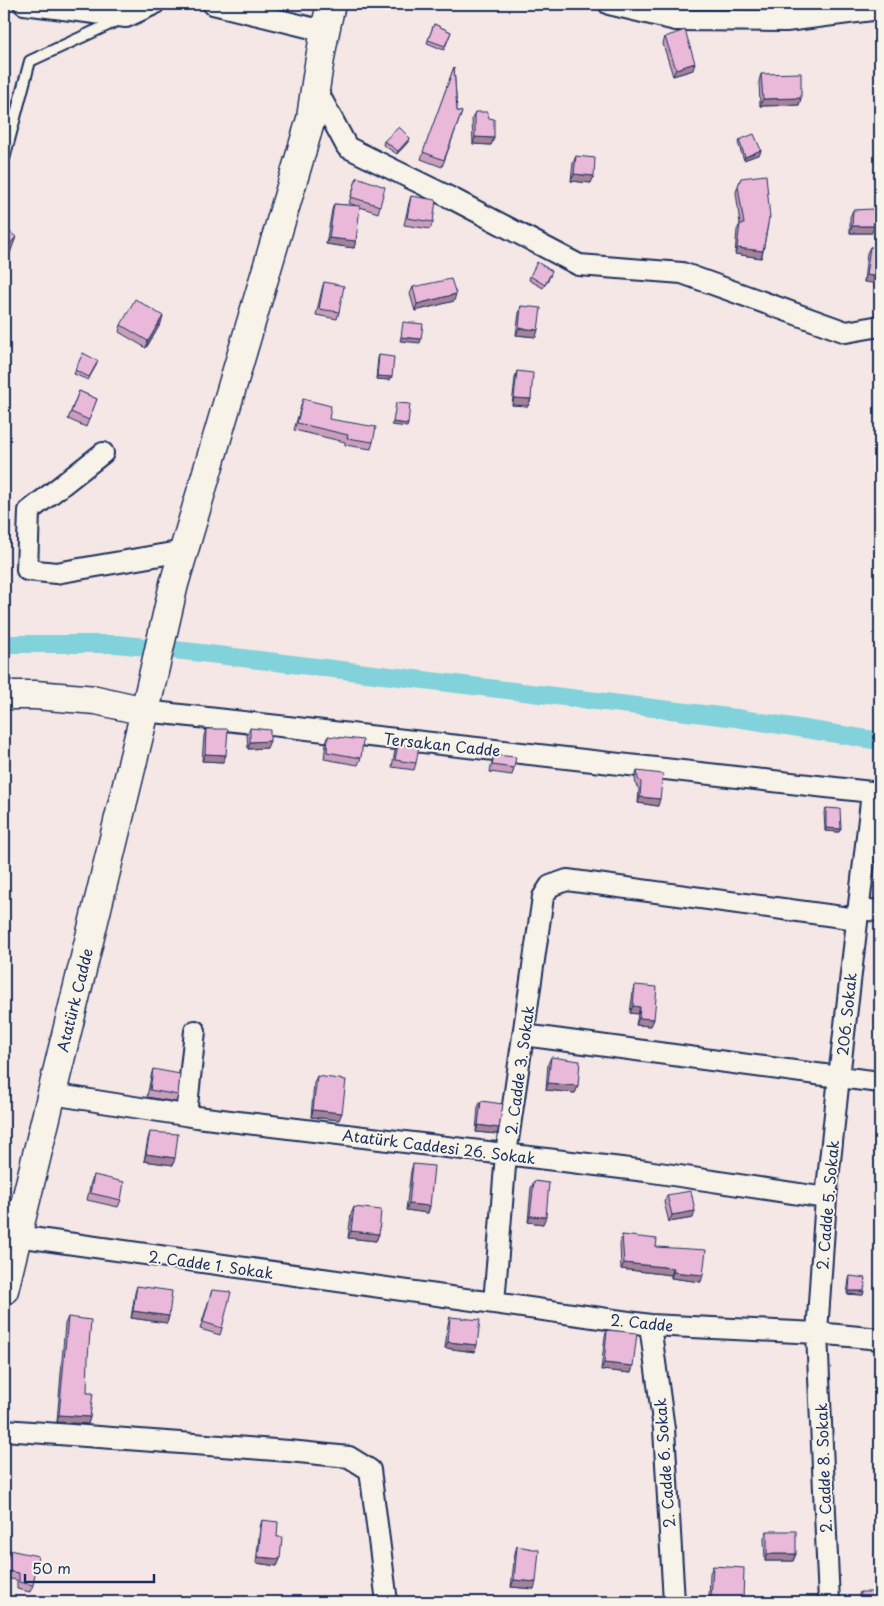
<svg xmlns="http://www.w3.org/2000/svg" width="884" height="1606" font-family="'Playpen Sans',sans-serif">
<rect width="100%" height="100%" fill="#f4e7e5"/>
<filter id="ink" filterUnits="userSpaceOnUse"><feTurbulence type="fractalNoise" baseFrequency=".02" numOctaves="2"/><feDisplacementMap in="SourceGraphic" scale="10" xChannelSelector="R" yChannelSelector="G"/><feConvolveMatrix kernelMatrix="1 2 1 2 8 2 1 2 1" color-interpolation-filters="sRGB"/></filter>
<g filter="url(#ink)">
<g fill="none" stroke-linecap="round" stroke-linejoin="round">
<path stroke="#81d2da" stroke-width="18" d="M 4,644 L 117,644 L 193,652 L 736,718 L 880,741"/>
<defs>
<path id="lane" d="M 4,159 L 30,61 L 121,19"/>
<path id="street" d="M 24,4 L 126,17 L 154,4
M 213,4 L 324,31
M 609,4 L 676,20 L 786,21 L 880,9
M 315,87 L 347,147 L 453,199 L 579,265 L 682,273 L 846,332 L 880,326
M 103,453 L 29,511 L 27,570 L 56,573 L 184,551
M 145,711 L 880,793
M 872,793 L 839,1077 L 880,1082
M 858,909 L 880,911
M 524,1035 L 839,1077 L 826,1198 L 817,1333 L 829,1602
M 52,1094 L 197,1117 L 646,1171 L 826,1198
M 186,1115 L 195,1031
M 17,1236 L 650,1325 L 817,1333 L 880,1339
M 494,1303 L 506,1154 L 543,897 L 550,886 L 567,880 L 857,919
M 650,1325 L 664,1429 L 674,1602
M 4,1430 L 289,1451 L 349,1457 L 370,1470 L 387,1602"/>
<path id="secondary" d="M 4,695 L 35,695 L 96,700 L 145,711
M 4,1290 L 145,711 L 174,584 L 311,119 C 316,80 322,42 331,4"/>
</defs>
<use href="#lane" stroke="#1b2f5e" stroke-width="14"/>
<use href="#street" stroke="#1b2f5e" stroke-width="24"/>
<use href="#secondary" stroke="#1b2f5e" stroke-width="31"/>
<use href="#lane" stroke="#f7f3e8" stroke-width="10"/>
<use href="#street" stroke="#f7f3e8" stroke-width="20"/>
<use href="#secondary" stroke="#f7f3e8" stroke-width="28"/>
</g>
<path fill="#c99fbb" stroke="#1b2f5e" d="M 434,24 L 451,32 L 444,50 L 427,43 Z
M 665,37 L 693,70 L 673,76 L 663,44 Z
M 454,67 L 457,111 L 462,112 L 442,167 L 421,159 Z
M 761,74 L 801,98 L 799,105 L 760,106 L 759,81 Z
M 880,109 L 880,122 L 878,115 Z
M 475,112 L 494,138 L 491,145 L 473,144 L 472,119 Z
M 739,140 L 760,154 L 744,160 L 738,143 Z
M 384,141 L 409,141 L 397,154 L 383,145 Z
M 576,156 L 591,183 L 571,181 L 573,163 Z
M 357,177 L 380,206 L 378,213 L 360,207 L 354,248 L 326,244 L 332,210 L 334,204 L 357,206 L 349,203 Z
M 741,178 L 768,224 L 763,251 L 761,258 L 735,254 L 737,230 L 740,224 L 736,192 Z
M 411,196 L 433,222 L 430,229 L 404,225 L 409,203 Z
M 853,210 L 872,233 L 850,233 L 850,217 Z
M 870,247 L 880,248 L 864,282 L 867,253 Z
M 551,275 L 543,288 L 529,280 L 530,276 Z
M 324,282 L 339,312 L 337,319 L 316,315 L 322,289 Z
M 413,287 L 454,301 L 415,311 L 410,294 Z
M 521,306 L 536,337 L 516,335 L 519,313 Z
M 161,323 L 146,348 L 119,332 L 121,325 Z
M 83,353 L 97,364 L 88,380 L 74,374 Z
M 379,355 L 390,380 L 376,379 L 378,358 Z
M 517,371 L 531,399 L 528,406 L 512,405 L 515,378 Z
M 79,391 L 97,399 L 86,427 L 68,419 Z
M 303,399 L 329,419 L 373,442 L 371,449 L 345,445 L 345,442 L 294,430 Z
M 250,728 L 267,748 L 248,749 L 247,734 Z
M 206,729 L 226,755 L 223,762 L 202,761 L 204,736 Z
M 328,736 L 361,758 L 358,765 L 324,759 L 326,743 Z
M 398,744 L 416,763 L 414,770 L 392,767 L 395,751 Z
M 494,755 L 514,768 L 512,775 L 490,772 L 492,762 Z
M 637,771 L 658,806 L 638,803 L 639,789 L 636,785 L 635,778 Z
M 826,808 L 841,829 L 839,832 L 825,831 L 824,812 Z
M 635,985 L 654,1019 L 651,1026 L 636,1025 L 638,1014 L 630,1013 L 633,992 Z
M 551,1057 L 578,1086 L 575,1093 L 546,1090 L 548,1064 Z
M 153,1069 L 178,1095 L 176,1102 L 147,1097 L 151,1076 Z
M 317,1076 L 339,1120 L 311,1117 L 314,1083 Z
M 481,1101 L 497,1134 L 476,1132 L 478,1107 Z
M 150,1132 L 173,1165 L 144,1161 L 148,1139 Z
M 413,1164 L 430,1206 L 428,1213 L 406,1210 L 411,1171 Z
M 94,1175 L 121,1200 L 118,1207 L 87,1200 L 91,1182 Z
M 534,1181 L 543,1224 L 528,1222 L 531,1188 Z
M 667,1195 L 693,1218 L 669,1222 L 664,1202 Z
M 354,1207 L 379,1234 L 376,1241 L 348,1238 L 351,1214 Z
M 622,1235 L 701,1282 L 671,1278 L 671,1275 L 621,1269 L 620,1242 Z
M 850,1276 L 864,1291 L 863,1295 L 847,1294 L 849,1279 Z
M 137,1286 L 169,1316 L 167,1323 L 131,1318 L 135,1293 Z
M 212,1290 L 222,1328 L 220,1335 L 200,1329 Z
M 68,1317 L 87,1393 L 90,1417 L 88,1424 L 57,1422 L 65,1324 Z
M 450,1317 L 475,1352 L 445,1348 L 448,1324 Z
M 607,1330 L 633,1366 L 631,1373 L 601,1370 L 605,1336 Z
M 262,1520 L 277,1537 L 280,1559 L 277,1566 L 256,1563 L 260,1527 Z
M 767,1531 L 796,1554 L 793,1561 L 765,1561 L 764,1538 Z
M 517,1546 L 534,1589 L 511,1587 L 515,1553 Z
M 9,1550 L 33,1585 L 30,1592 L 17,1589 L 17,1580 L 4,1578 L 4,1573 L 7,1556 Z
M 713,1566 L 743,1601 L 743,1602 L 709,1602 L 710,1573 Z
M 860,1592 L 880,1602 L 858,1602 L 858,1598 Z"/>
<path fill="#a48299" stroke="#1b2f5e" d="M 695,63 L 693,70 L 673,76 L 676,69 Z
M 801,98 L 799,105 L 760,106 L 763,99 Z
M 475,137 L 494,138 L 491,145 L 473,144 Z
M 410,138 L 409,141 L 397,154 L 398,151 Z
M 761,150 L 760,154 L 744,160 L 745,157 Z
M 574,174 L 594,176 L 591,183 L 571,181 Z
M 852,226 L 874,226 L 872,233 L 850,233 Z
M 16,237 L 9,256 L 4,262 L 4,251 Z
M 329,238 L 356,241 L 354,248 L 326,244 Z
M 737,248 L 763,251 L 761,258 L 735,254 Z
M 866,275 L 880,277 L 880,284 L 864,282 Z
M 456,294 L 454,301 L 415,311 L 417,304 Z
M 163,316 L 161,323 L 146,348 L 148,341 Z
M 519,328 L 538,330 L 536,337 L 516,335 Z
M 401,337 L 421,339 L 420,343 L 400,341 Z
M 377,376 L 392,377 L 390,380 L 376,379 Z
M 514,398 L 531,399 L 528,406 L 512,405 Z
M 393,422 L 408,424 L 407,427 L 391,425 Z
M 270,741 L 267,748 L 248,749 L 250,742 Z
M 205,754 L 226,755 L 223,762 L 202,761 Z
M 640,797 L 660,799 L 658,806 L 638,803 Z
M 826,828 L 841,829 L 839,832 L 825,831 Z
M 633,1006 L 640,1007 L 638,1014 L 630,1013 Z
M 639,1018 L 654,1019 L 651,1026 L 636,1025 Z
M 548,1083 L 578,1086 L 575,1093 L 546,1090 Z
M 313,1110 L 342,1113 L 339,1120 L 311,1117 Z
M 478,1125 L 499,1128 L 497,1134 L 476,1132 Z
M 146,1154 L 175,1158 L 173,1165 L 144,1161 Z
M 409,1204 L 430,1206 L 428,1213 L 406,1210 Z
M 695,1211 L 693,1218 L 669,1222 L 672,1215 Z
M 530,1216 L 546,1217 L 543,1224 L 528,1222 Z
M 351,1231 L 379,1234 L 376,1241 L 348,1238 Z
M 624,1263 L 674,1268 L 671,1275 L 621,1269 Z
M 673,1272 L 703,1275 L 701,1282 L 671,1278 Z
M 849,1291 L 864,1291 L 863,1295 L 847,1294 Z
M 133,1311 L 169,1316 L 167,1323 L 131,1318 Z
M 448,1342 L 477,1345 L 475,1352 L 445,1348 Z
M 604,1363 L 633,1366 L 631,1373 L 601,1370 Z
M 59,1415 L 90,1417 L 88,1424 L 57,1422 Z
M 767,1554 L 796,1554 L 793,1561 L 765,1561 Z
M 258,1557 L 280,1559 L 277,1566 L 256,1563 Z
M 514,1580 L 536,1582 L 534,1589 L 511,1587 Z
M 711,1600 L 743,1601 L 743,1602 L 711,1602 Z"/>
<path fill="#eab9da" stroke="#1b2f5e" d="M 434,24 L 451,32 L 445,46 L 428,40 Z
M 685,30 L 695,63 L 676,69 L 665,37 Z
M 454,67 L 457,111 L 462,112 L 444,160 L 423,152 Z
M 801,73 L 801,98 L 763,99 L 761,74 Z
M 475,112 L 487,112 L 489,118 L 494,119 L 494,138 L 475,137 Z
M 399,127 L 410,138 L 398,151 L 384,141 Z
M 754,134 L 761,150 L 745,157 L 739,140 Z
M 576,156 L 595,158 L 594,176 L 574,174 Z
M 766,175 L 770,218 L 769,218 L 763,251 L 737,248 L 740,224 L 744,224 L 738,186 L 741,178 Z
M 357,177 L 385,187 L 380,206 L 351,197 Z
M 411,196 L 436,200 L 433,222 L 407,218 Z
M 334,204 L 360,206 L 356,241 L 329,238 Z
M 873,209 L 874,226 L 852,226 L 853,210 Z
M 4,227 L 16,237 L 4,251 Z
M 870,247 L 880,248 L 880,277 L 866,275 Z
M 537,262 L 552,271 L 545,285 L 530,276 Z
M 451,279 L 456,294 L 417,304 L 413,287 Z
M 324,282 L 344,286 L 339,312 L 319,309 Z
M 135,299 L 163,316 L 148,341 L 121,325 Z
M 521,306 L 541,308 L 538,330 L 519,328 Z
M 403,322 L 423,324 L 421,339 L 401,337 Z
M 83,353 L 98,361 L 89,377 L 75,370 Z
M 379,355 L 394,357 L 392,377 L 377,376 Z
M 517,371 L 533,373 L 531,399 L 514,398 Z
M 79,391 L 97,399 L 89,420 L 71,412 Z
M 303,399 L 331,406 L 329,419 L 376,427 L 373,442 L 347,438 L 348,435 L 297,423 Z
M 396,403 L 410,404 L 408,424 L 393,422 Z
M 250,728 L 270,730 L 270,741 L 250,742 Z
M 206,729 L 228,729 L 226,755 L 205,754 Z
M 328,736 L 363,740 L 361,758 L 327,752 Z
M 398,744 L 419,746 L 416,763 L 395,760 Z
M 494,755 L 516,757 L 514,768 L 492,765 Z
M 637,771 L 663,774 L 660,799 L 640,797 L 641,782 L 638,779 Z
M 826,808 L 840,809 L 841,829 L 826,828 Z
M 635,985 L 657,987 L 654,1019 L 639,1018 L 640,1007 L 633,1006 Z
M 551,1057 L 580,1061 L 578,1086 L 548,1083 Z
M 153,1069 L 180,1074 L 178,1095 L 150,1090 Z
M 317,1076 L 346,1080 L 342,1113 L 313,1110 Z
M 481,1101 L 503,1104 L 499,1128 L 478,1125 Z
M 150,1132 L 178,1134 L 175,1158 L 146,1154 Z
M 413,1164 L 434,1166 L 430,1206 L 409,1204 Z
M 94,1175 L 124,1182 L 121,1200 L 90,1193 Z
M 534,1181 L 549,1183 L 546,1217 L 530,1216 Z
M 691,1191 L 695,1211 L 672,1215 L 667,1195 Z
M 354,1207 L 381,1210 L 379,1234 L 351,1231 Z
M 622,1235 L 657,1239 L 656,1247 L 706,1250 L 703,1275 L 673,1272 L 674,1268 L 624,1263 Z
M 850,1276 L 866,1278 L 864,1291 L 849,1291 Z
M 137,1286 L 172,1291 L 169,1316 L 133,1311 Z
M 212,1290 L 231,1292 L 222,1328 L 203,1322 Z
M 68,1317 L 91,1320 L 88,1357 L 87,1393 L 93,1393 L 90,1417 L 59,1415 Z
M 450,1317 L 480,1320 L 477,1345 L 448,1342 Z
M 607,1330 L 637,1333 L 633,1366 L 604,1363 Z
M 262,1520 L 278,1522 L 277,1537 L 282,1537 L 280,1559 L 258,1557 Z
M 767,1531 L 796,1531 L 796,1554 L 767,1554 Z
M 517,1546 L 539,1550 L 536,1582 L 514,1580 Z
M 9,1550 L 38,1556 L 33,1585 L 19,1582 L 19,1573 L 5,1571 Z
M 713,1566 L 744,1568 L 743,1601 L 711,1600 Z
M 860,1592 L 880,1592 L 880,1602 L 860,1602 Z"/>
</g>
<g text-anchor="middle" dominant-baseline="central" stroke-width="4" stroke-linejoin="round" paint-order="stroke">
<g font-size="15" fill="#1b2f5e" stroke="#f7f3e8">
<text transform="translate(442 744) rotate(6)">Tersakan Cadde</text>
<text transform="translate(74 1000) rotate(-76)">Atatürk Cadde</text>
<text transform="translate(846 1014) rotate(-84)">206. Sokak</text>
<text transform="translate(519 1070) rotate(-82)">2. Cadde 3. Sokak</text>
<text transform="translate(439 1146) rotate(7)">Atatürk Caddesi 26. Sokak</text>
<text transform="translate(827 1205) rotate(-85)">2. Cadde 5. Sokak</text>
<text transform="translate(211 1264) rotate(8)">2. Cadde 1. Sokak</text>
<text transform="translate(642 1322) rotate(6)">2. Cadde</text>
<text transform="translate(664 1463) rotate(-94)">2. Cadde 6. Sokak</text>
<text transform="translate(823 1468) rotate(-92)">2. Cadde 8. Sokak</text>
</g>
</g>
<rect width="884" height="1606" fill="none" stroke="#f7f3e8" stroke-width="20"/>
<rect x="10" y="10" width="864" height="1586" fill="none" stroke="#1b2f5e" stroke-width="2" filter="url(#ink)"/>
<path d="M25 1574v8h129v-8" fill="none" stroke="#1b2f5e" stroke-width="2.5"/>
<text x="32" y="1574" font-size="15" fill="#1b2f5e" stroke="#f7f3e8" stroke-width="4" paint-order="stroke">50 m</text>
</svg>
